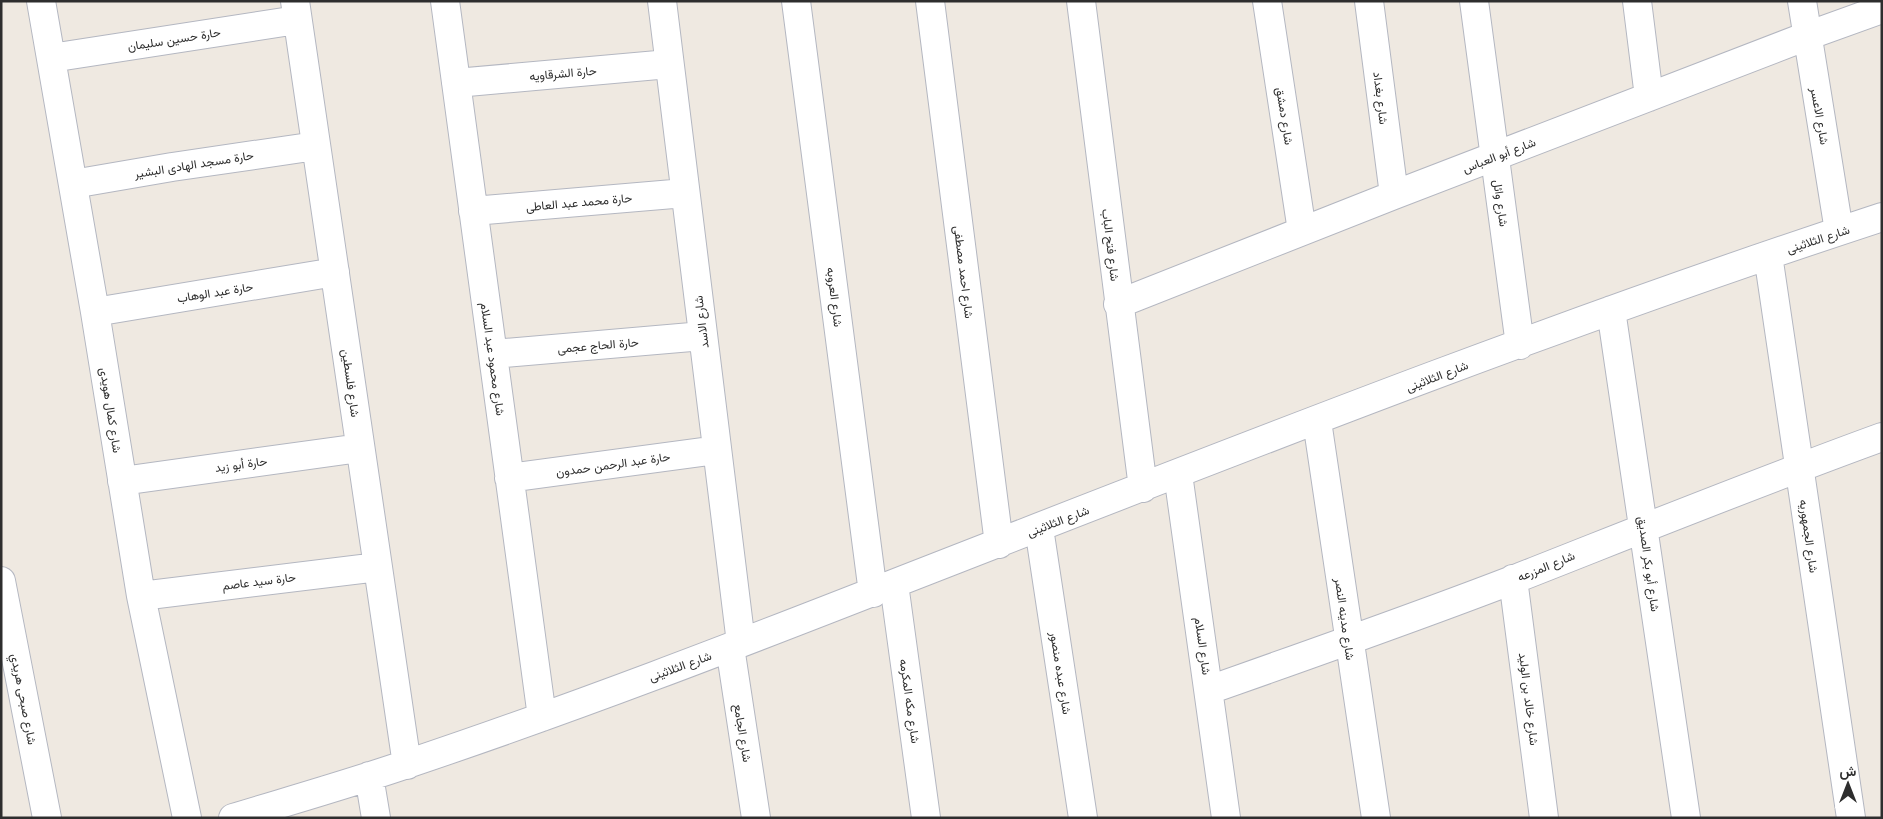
<svg xmlns="http://www.w3.org/2000/svg" width="1883" height="819" font-family="Inter,Vazirmatn,sans-serif">
<rect width="100%" height="100%" fill="#efe9e1"/>
<g fill="none" stroke-linecap="round" stroke-linejoin="round">
<defs>
<path id="minor" d="M 41,1 L 95,312 L 141,596 L 187,818
M 295,1 L 407,765
M 445,1 L 542,717
M 662,1 L 741,643
M 796,1 L 873,593
M 930,1 L 999,544
M 1081,1 L 1143,488
M 1267,1 L 1302,231
M 1369,1 L 1394,195
M 1474,1 L 1520,345
M 1637,1 L 1649,97
M 1802,1 L 1839,231
M 51,58 L 297,20
M 456,83 L 669,64
M 73,184 L 172,167 L 316,146
M 473,211 L 685,193
M 1768,255 L 1851,818
M 1118,304 L 1394,195 L 1807,36 L 1882,9
M 1611,310 L 1686,818
M 95,312 L 335,272
M 493,354 L 703,336
M 1317,421 L 1376,818
M 1178,474 L 1226,818
M 509,478 L 717,450
M 122,481 L 360,448
M 1039,528 L 1083,818
M 1513,579 L 1544,818
M 1,581 L 47,818
M 894,584 L 926,818
M 141,596 L 378,567
M 730,647 L 756,818
M 1209,690 C 1311,654 1414,618 1515,579 C 1637,531 1758,482 1882,437
M 369,776 L 376,818
M 233,818 C 292,800 352,783 410,763 C 574,708 737,645 898,582 C 1224,455 1549,326 1882,217"/>
</defs>
<use href="#minor" stroke="#b4b7c1" stroke-width="30"/>
<use href="#minor" stroke="#fff" stroke-width="28"/>
</g>
<g text-anchor="middle" dominant-baseline="central" stroke-width="4" stroke-linejoin="round" paint-order="stroke">
<g font-size="12" fill="#2e2e2e" stroke="#fff">
<text transform="translate(174 39) rotate(-9)">حارة حسين سليمان</text>
<text transform="translate(563 73) rotate(-5)">حارة الشرقاويه</text>
<text transform="translate(1381 98) rotate(83)">شارع بغداد</text>
<text transform="translate(1285 116) rotate(81)">شارع دمشق</text>
<text transform="translate(1820 116) rotate(80)">شارع الاعسر</text>
<text transform="translate(1499 155) rotate(-21)">شارع أبو العباس</text>
<text transform="translate(194 164) rotate(-9)">حارة مسجد الهادى البشير</text>
<text transform="translate(579 202) rotate(-5)">حارة محمد عبد العاطى</text>
<text transform="translate(1501 203) rotate(82)">شارع وائل</text>
<text transform="translate(1818 239) rotate(-18)">شارع الثلاثينى</text>
<text transform="translate(1111 245) rotate(83)">شارع فتح الباب</text>
<text transform="translate(964 272) rotate(83)">شارع احمد مصطفى</text>
<text transform="translate(215 292) rotate(-9)">حارة عبد الوهاب</text>
<text transform="translate(835 297) rotate(83)">شارع العروبه</text>
<text transform="translate(701 322) rotate(-97)">شارع الاسد</text>
<text transform="translate(598 345) rotate(-5)">حارة الحاج عجمى</text>
<text transform="translate(493 359) rotate(82)">شارع محمود عبد السلام</text>
<text transform="translate(1437 376) rotate(-21)">شارع الثلاثينى</text>
<text transform="translate(351 383) rotate(82)">شارع فلسطين</text>
<text transform="translate(111 410) rotate(81)">شارع كمال هويدى</text>
<text transform="translate(241 464) rotate(-8)">حارة أبو زيد</text>
<text transform="translate(613 464) rotate(-8)">حارة عبد الرحمن حمدون</text>
<text transform="translate(1058 521) rotate(-21)">شارع الثلاثينى</text>
<text transform="translate(1809 536) rotate(82)">شارع الجمهوريه</text>
<text transform="translate(1649 564) rotate(82)">شارع أبو بكر الصديق</text>
<text transform="translate(1546 566) rotate(-22)">شارع المزرعه</text>
<text transform="translate(259 581) rotate(-7)">حارة سيد عاصم</text>
<text transform="translate(1345 619) rotate(82)">شارع مدينه النصر</text>
<text transform="translate(1203 646) rotate(82)">شارع السلام</text>
<text transform="translate(680 666) rotate(-20)">شارع الثلاثينى</text>
<text transform="translate(1061 673) rotate(81)">شارع عبده منصور</text>
<text transform="translate(24 699) rotate(79)">شارع صبحى هريدي</text>
<text transform="translate(1529 699) rotate(83)">شارع خالد بن الوليد</text>
<text transform="translate(910 701) rotate(82)">شارع مكه المكرمه</text>
<text transform="translate(743 733) rotate(81)">شارع الجامع</text>
</g>
</g>
<rect width="1883" height="819" fill="none" stroke="#2e2e2e" stroke-width="5"/>
<g transform="translate(1848 784)" stroke="#ffffff" stroke-width="4" paint-order="stroke">
<path d="M0-4L9 19L0 12L-9 19Z" fill="#2e2e2e"/>
<text y="-8" font-size="14" font-weight="bold" text-anchor="middle" fill="#2e2e2e">ش</text>
</g>
</svg>
